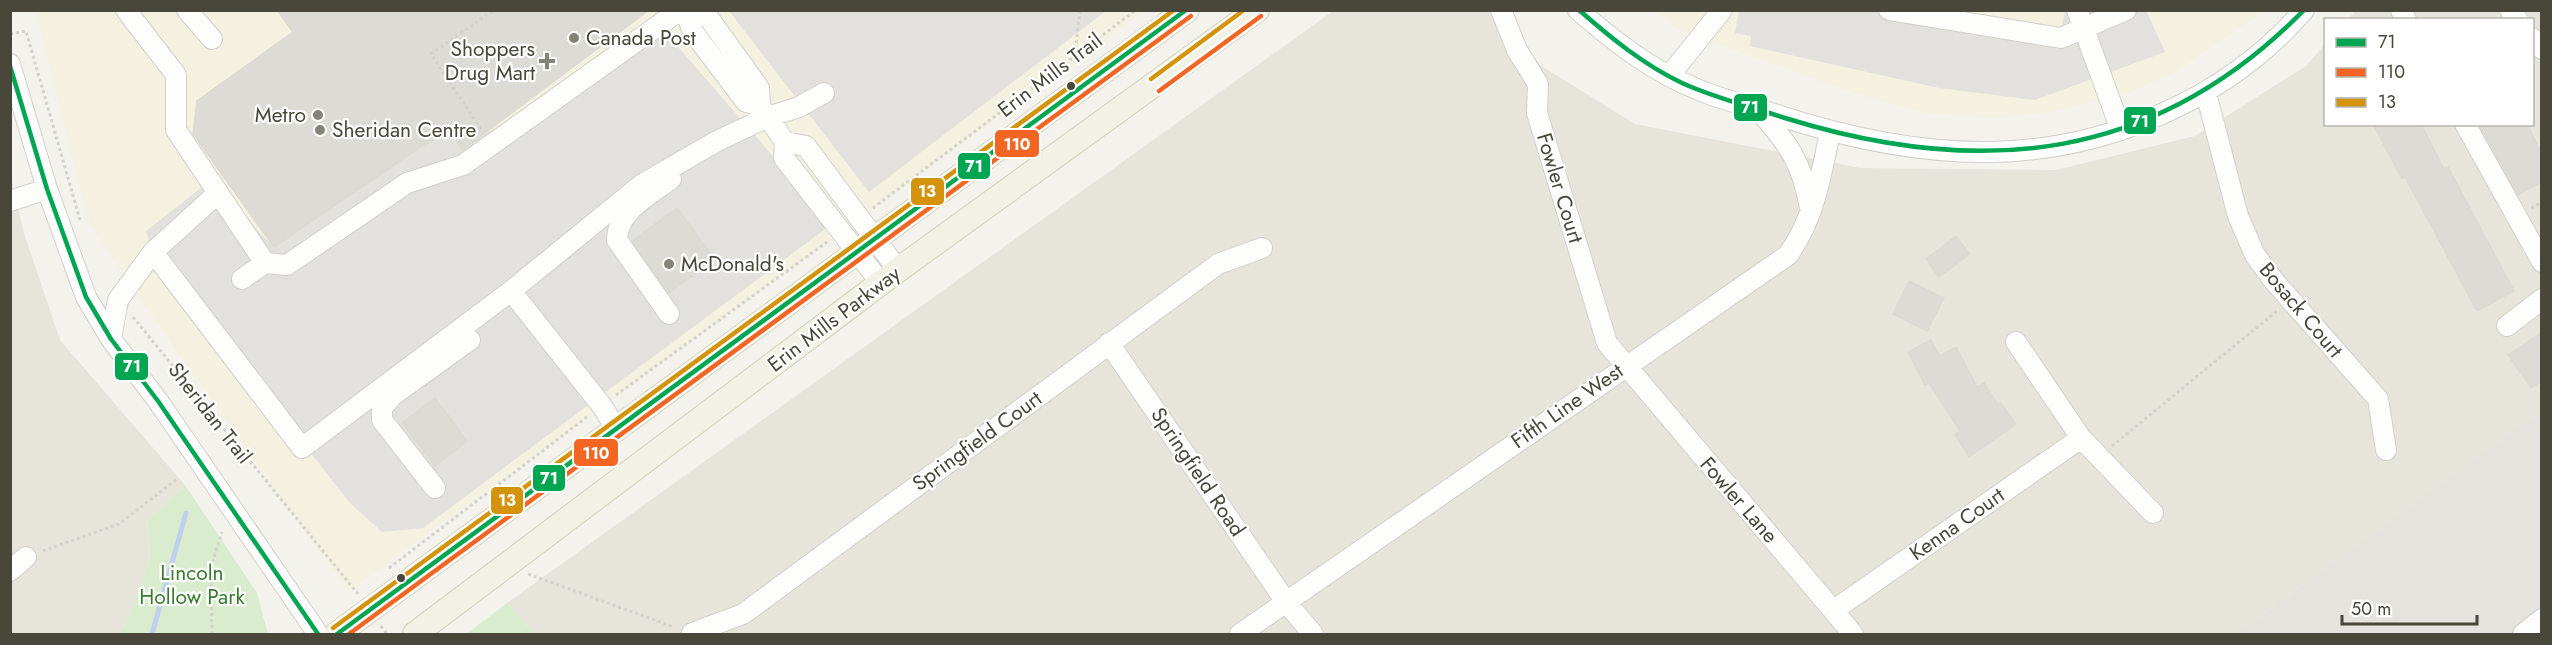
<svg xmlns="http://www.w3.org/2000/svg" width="2552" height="645" font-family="Jost,sans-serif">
<rect width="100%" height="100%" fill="#f3f2ed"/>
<path fill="#e7e5db" d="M 2356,10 L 2541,11 L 2541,412 L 2236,634 L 534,634 L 507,603 L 1333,11 L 1491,11 L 1540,65 L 1635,124 L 1860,168 L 2056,170 L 2195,136 L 2306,66 L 2325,44 L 2326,124 L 2532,124 L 2532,20 L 2348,19 Z
M 10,173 L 24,233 L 60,340 L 185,485 L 147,521 L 150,558 L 127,621 L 118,634 L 11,634 Z"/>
<path fill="#f5f1e1" d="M 36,11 L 1144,11 L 348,592 L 152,316 L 89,222 Z
M 1654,11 L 2261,11 L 2255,17 L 2179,70 L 2127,94 L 2049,112 L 1995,118 L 1924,113 L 1854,93 L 1681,31 Z"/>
<path fill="#e5e3dd" d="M 2541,412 L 2541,634 L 2236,634 L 2518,428 Z"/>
<path fill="#daecce" d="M 185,485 L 257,593 L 268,634 L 118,634 L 127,621 L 150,558 L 147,521 Z
M 507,603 L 534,634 L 466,634 Z"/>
<path fill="#e2e1dd" d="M 2146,10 L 2165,52 L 2035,100 L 1939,88 L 1750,46 L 1751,36 L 1735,33 L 1739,11 L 1940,11 L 2061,30 L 2065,11 Z
M 729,11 L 1106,11 L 869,192 Z
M 665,32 L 832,224 L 423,528 L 382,532 L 350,503 L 153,252 L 146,231 L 210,181 L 274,247 L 450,127 L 462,150 L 484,134 Z"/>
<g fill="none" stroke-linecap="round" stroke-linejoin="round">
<path stroke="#bfd0ef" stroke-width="5" d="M 152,634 L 186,513"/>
</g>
<path fill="#dddbd5" stroke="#dbdad3" stroke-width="1.5" d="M 277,10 L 649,10 L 462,150 L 450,127 L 274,247 L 193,134 L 197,101 L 293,32 Z
M 2373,124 L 2421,124 L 2444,169 L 2448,167 L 2514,291 L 2477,311 L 2405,177 L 2402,179 Z
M 2479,124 L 2527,124 L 2541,152 L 2541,182 L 2518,195 Z
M 677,208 L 715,259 L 669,293 L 632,241 Z
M 1956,236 L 1970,254 L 1939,277 L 1926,259 Z
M 1909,281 L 1944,298 L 1927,331 L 1893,314 Z
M 2541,333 L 2541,381 L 2531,388 L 2508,355 Z
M 1931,340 L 1940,356 L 1956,347 L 1977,387 L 1984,383 L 1998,405 L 2001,403 L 2016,424 L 1969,457 L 1955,435 L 1960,431 L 1929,383 L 1925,385 L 1908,352 Z
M 435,398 L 467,441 L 435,466 L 402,423 Z"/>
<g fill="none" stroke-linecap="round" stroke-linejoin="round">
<defs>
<path id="minor" d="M 126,10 L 176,75 L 176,130 L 265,263
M 187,10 L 212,39
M 685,10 L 693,32 L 746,102 L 760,106
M 703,10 L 759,88 L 760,106 L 785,142 L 784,158 L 881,283
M 1501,10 L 1517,50 L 1538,84 L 1537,113 L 1607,343 L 1853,634
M 1578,10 C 1615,42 1653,72 1699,90 C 1724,101 1751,106 1777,115 C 1844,137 1919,153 1991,152 C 2108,150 2227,99 2304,10
M 1889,10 L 2061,38 L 2126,10
M 2077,10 L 2121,130
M 2401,10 L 2406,20
M 2510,10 L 2518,20
M 2532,38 L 2542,49
M 10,64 L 47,189 L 86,297 L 111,339 L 158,401 L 318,634
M 1670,75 L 1722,10
M 2206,93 L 2238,216 L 2255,255 L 2274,281 L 2378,399 L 2386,450
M 1758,109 C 1788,144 1802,161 1810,208
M 2465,124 L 2542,262
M 785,142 L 806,146 L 898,270
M 10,201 L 47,189
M 153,252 L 302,448 L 511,291 L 602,406 L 617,430
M 242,279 L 265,263 L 287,265 L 407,183 L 463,165 L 680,10
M 511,291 L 641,185 L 717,141 L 768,117 L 799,107 L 824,93
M 669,314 L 617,240 C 617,211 650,195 671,179
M 2507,326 L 2542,299
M 111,339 L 118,300 L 153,252 L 217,194
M 2016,342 L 2081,438 L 2153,513
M 1109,343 L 1286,602 L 1313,634
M 435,488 L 382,420 L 382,408 L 392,396 L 470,340
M 10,571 L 26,557
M 1834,610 L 2081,438
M 692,633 L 743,614 L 1218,264 L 1262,248
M 1240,634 L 1788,255 C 1814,219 1821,176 1830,132
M 2523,634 L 2542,619"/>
<path id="major" d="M 337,634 C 622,428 903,217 1187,10
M 415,634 L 898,270 L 1257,10"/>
</defs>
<use href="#minor" stroke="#d1d0cb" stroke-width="22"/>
<use href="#major" stroke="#d4d3bb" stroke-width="26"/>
<path stroke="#d3d2cc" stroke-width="3" stroke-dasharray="3 3" stroke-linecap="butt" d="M 10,34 L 26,31 L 80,220
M 1075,55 L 1080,10
M 481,129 L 431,54 L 494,10
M 873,208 L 1136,10
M 2531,208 L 2542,202
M 133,317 L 358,594
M 616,395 L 827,242
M 2112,446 L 2277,311
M 43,551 L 119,524 L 177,479
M 389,568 L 587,417
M 528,574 L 674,627
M 381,626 L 387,634
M 212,634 L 211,567 L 222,532"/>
<use href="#minor" stroke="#fdfdfc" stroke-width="20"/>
<use href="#major" stroke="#f2f1e5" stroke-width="24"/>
<defs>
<path id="bus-1" d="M 1579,10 C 1611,38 1644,65 1682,83 C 1715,98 1751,107 1785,118 C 1981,179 2155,162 2304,10
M 10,66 L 47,189 L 86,297 L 111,339 L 158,401 L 318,634
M 337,634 L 1186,10"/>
<path id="bus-2" d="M 1159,91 L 1261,16
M 349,634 L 1191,16"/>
<path id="bus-3" d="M 1151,79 L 1244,10
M 333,628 L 1174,10"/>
</defs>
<use href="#bus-1" stroke="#fff" stroke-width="9"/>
<use href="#bus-2" stroke="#fff" stroke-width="9"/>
<use href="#bus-3" stroke="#fff" stroke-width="9"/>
<use href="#bus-1" stroke="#00a651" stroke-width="4.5"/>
<use href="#bus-2" stroke="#f26522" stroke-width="4.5"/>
<use href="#bus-3" stroke="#d4930b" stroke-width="4.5"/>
</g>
<g fill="#848378" stroke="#fff" stroke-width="2">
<circle cx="574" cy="38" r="6"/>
<path d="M544 52h6v6h6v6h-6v6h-6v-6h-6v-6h6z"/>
<circle cx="318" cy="115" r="6"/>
<circle cx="320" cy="130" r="6"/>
<circle cx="669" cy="264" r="6"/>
</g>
<g fill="#494739" stroke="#fff" stroke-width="2">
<circle cx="1071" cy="86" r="5"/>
<circle cx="401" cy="578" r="5"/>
</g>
<g text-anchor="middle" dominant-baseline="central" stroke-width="4.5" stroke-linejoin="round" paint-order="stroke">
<g font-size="21" fill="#494739" stroke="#fff" text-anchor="start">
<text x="586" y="38">Canada Post</text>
<text x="535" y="49" text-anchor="end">Shoppers<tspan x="535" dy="24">Drug Mart</tspan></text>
<text x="306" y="115" text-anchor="end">Metro</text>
<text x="332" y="130">Sheridan Centre</text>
<text x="681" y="264">McDonald's</text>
</g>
<g font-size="21" fill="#494739" stroke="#fff">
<text transform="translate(1050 75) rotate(-37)">Erin Mills Trail</text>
<text transform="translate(1560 188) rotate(73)">Fowler Court</text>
<text transform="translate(2301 310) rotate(50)">Bosack Court</text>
<text transform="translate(834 319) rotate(-37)">Erin Mills Parkway</text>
<text transform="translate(1567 406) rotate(-35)">Fifth Line West</text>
<text transform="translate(210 413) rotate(52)">Sheridan Trail</text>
<text transform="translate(977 441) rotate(-36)">Springfield Court</text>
<text transform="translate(1198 472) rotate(56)">Springfield Road</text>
<text transform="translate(1739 500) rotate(49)">Fowler Lane</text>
<text transform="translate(1957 524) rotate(-35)">Kenna Court</text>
</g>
<g font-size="21" fill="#377b2c" stroke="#fff">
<text x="192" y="573">Lincoln<tspan x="192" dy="24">Hollow Park</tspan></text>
</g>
</g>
<g stroke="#fff" stroke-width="2">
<rect x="1733" y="93" width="35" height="29" rx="6" fill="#00a651"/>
<rect x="2123" y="106" width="34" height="29" rx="6" fill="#00a651"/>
<rect x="994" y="129" width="46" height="29" rx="6" fill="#f26522"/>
<rect x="957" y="152" width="34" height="28" rx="6" fill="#00a651"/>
<rect x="910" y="177" width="35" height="29" rx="6" fill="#d4930b"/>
<rect x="114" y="352" width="35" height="29" rx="6" fill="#00a651"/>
<rect x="573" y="438" width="46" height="29" rx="6" fill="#f26522"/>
<rect x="532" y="464" width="34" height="28" rx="6" fill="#00a651"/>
<rect x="490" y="486" width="34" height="29" rx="6" fill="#d4930b"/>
</g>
<g font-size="16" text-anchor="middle" font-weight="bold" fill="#fff">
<text x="1750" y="113">71</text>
<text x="2140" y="127">71</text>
<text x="1017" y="150">110</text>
<text x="974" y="172">71</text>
<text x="927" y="197">13</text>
<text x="132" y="372">71</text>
<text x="596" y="459">110</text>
<text x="549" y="484">71</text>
<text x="507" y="506">13</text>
</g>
<rect width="2552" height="645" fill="none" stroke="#494739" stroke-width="24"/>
<rect x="2324" y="18" width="210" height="108" fill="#ffffff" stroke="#b6b5b0" stroke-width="1.5"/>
<rect x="2336" y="38" width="30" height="9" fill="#00a651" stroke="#b6b5b0" stroke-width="1.5"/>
<text x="2378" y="48" font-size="18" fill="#494739">71</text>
<rect x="2336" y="68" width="30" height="9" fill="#f26522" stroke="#b6b5b0" stroke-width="1.5"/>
<text x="2378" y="78" font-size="18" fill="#494739">110</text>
<rect x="2336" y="98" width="30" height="9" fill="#d4930b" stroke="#b6b5b0" stroke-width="1.5"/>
<text x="2378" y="108" font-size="18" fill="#494739">13</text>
<path d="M2342 615v9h135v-9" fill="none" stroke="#494739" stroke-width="3"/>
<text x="2351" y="615" font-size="18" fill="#494739" stroke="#ffffff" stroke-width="4.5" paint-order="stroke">50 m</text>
</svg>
